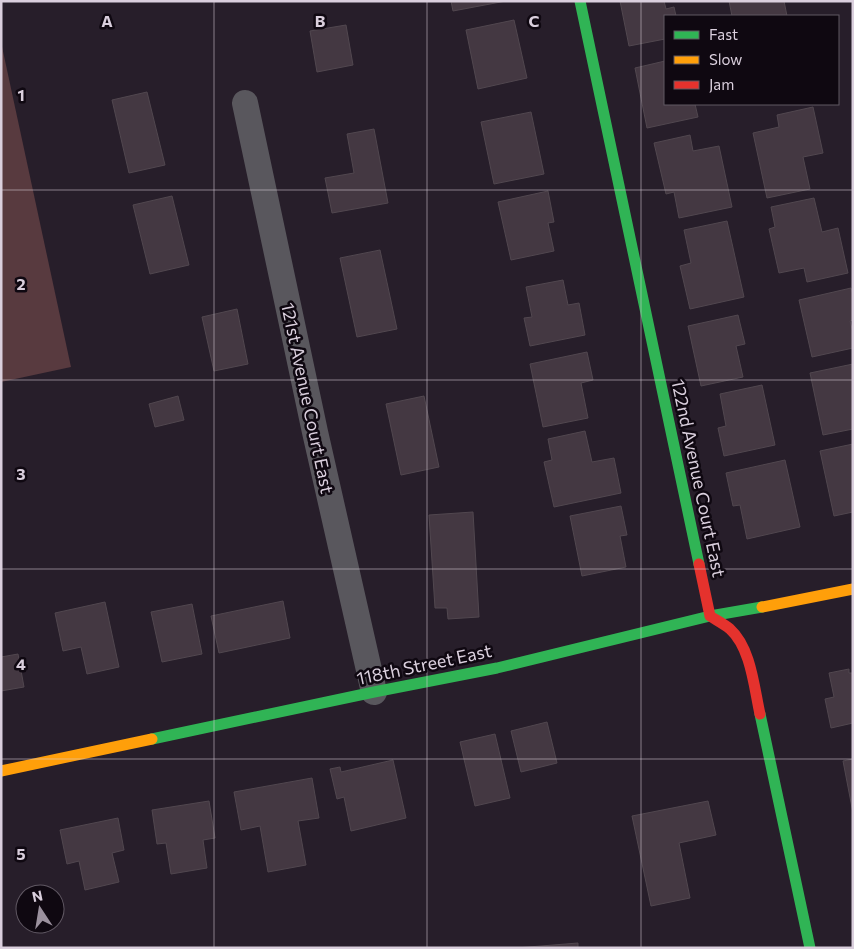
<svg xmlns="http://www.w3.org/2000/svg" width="854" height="949" font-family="Commissioner,sans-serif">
<rect width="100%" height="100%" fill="#271e2a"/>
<path fill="#583a3f" d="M 1,42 L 71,367 L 1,382 Z"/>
<path fill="#443842" stroke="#51474f" d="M 451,1 L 506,1 L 453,11 Z
M 620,1 L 664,1 L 666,9 L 674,7 L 676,16 L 665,16 L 665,39 L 629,46 Z
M 729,1 L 784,1 L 787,16 L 732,16 Z
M 514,20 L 527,78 L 478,89 L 466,30 Z
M 346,25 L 353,65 L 317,72 L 310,31 Z
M 665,61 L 665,104 L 695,104 L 698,117 L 647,128 L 635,68 Z
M 147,92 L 165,165 L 129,173 L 112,100 Z
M 813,107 L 823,153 L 803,157 L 810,189 L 767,198 L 753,133 L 779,127 L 777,115 Z
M 531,112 L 544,174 L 494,184 L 481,122 Z
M 374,129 L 388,203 L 332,213 L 325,178 L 354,173 L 347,134 Z
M 690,135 L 693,151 L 719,146 L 732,207 L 679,218 L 674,192 L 666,194 L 654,143 Z
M 548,191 L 554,222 L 548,223 L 554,251 L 511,260 L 498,202 Z
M 172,196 L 189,265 L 150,274 L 133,205 Z
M 814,198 L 822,232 L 838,228 L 848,273 L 807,282 L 804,268 L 779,273 L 769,229 L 775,227 L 771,207 Z
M 727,221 L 744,297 L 690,309 L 680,266 L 691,263 L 684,230 Z
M 380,250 L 397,329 L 357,337 L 340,258 Z
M 563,280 L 568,305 L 579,303 L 585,335 L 530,346 L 524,318 L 532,317 L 526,287 Z
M 851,288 L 853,295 L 853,320 L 850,321 L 853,333 L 853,348 L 812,357 L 799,300 Z
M 237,309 L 248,364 L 214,371 L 202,317 Z
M 738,315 L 745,344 L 736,346 L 743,377 L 701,386 L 688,326 Z
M 587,352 L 593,380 L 581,383 L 588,418 L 543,427 L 530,364 Z
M 853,364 L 853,429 L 823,435 L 810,373 Z
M 762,385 L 775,445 L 724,456 L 718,428 L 726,426 L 720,394 Z
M 178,396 L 184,420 L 155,427 L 149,404 Z
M 424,396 L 439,467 L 401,475 L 386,404 Z
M 585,431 L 592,462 L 614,458 L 621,493 L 554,507 L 544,462 L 552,460 L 548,439 Z
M 853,444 L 853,512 L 834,516 L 820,451 Z
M 785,460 L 800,527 L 747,539 L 740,505 L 733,506 L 726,473 Z
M 621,506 L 627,535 L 620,536 L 626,567 L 582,576 L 570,516 Z
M 473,512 L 479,617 L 448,619 L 447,608 L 435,608 L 429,515 Z
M 283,601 L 290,638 L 219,653 L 211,616 Z
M 105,602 L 119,667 L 87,674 L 81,647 L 63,651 L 55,613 Z
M 192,604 L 202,654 L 162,662 L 151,612 Z
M 18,654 L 24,687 L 1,691 L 1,657 Z
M 849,669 L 849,673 L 853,673 L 853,723 L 831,728 L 825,699 L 834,697 L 829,673 Z
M 547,722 L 557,763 L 521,772 L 511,731 Z
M 495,734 L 510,798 L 475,806 L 460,742 Z
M 853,759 L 853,813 L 843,761 Z
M 393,760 L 406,818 L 351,831 L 344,797 L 337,799 L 330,769 L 340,767 L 341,772 Z
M 312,778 L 319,818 L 298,821 L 306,865 L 268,872 L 260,826 L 241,830 L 234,792 Z
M 209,801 L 215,838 L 203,840 L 207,868 L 171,874 L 166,843 L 157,844 L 152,810 Z
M 708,801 L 716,835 L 679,843 L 690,898 L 651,906 L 632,816 Z
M 118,818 L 124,850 L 112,853 L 119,882 L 85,890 L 79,861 L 67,864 L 60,830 Z
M 578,943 L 578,948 L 516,948 Z"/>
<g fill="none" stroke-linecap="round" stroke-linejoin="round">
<path stroke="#59575d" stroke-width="26" d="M 245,103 L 315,432 L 374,692"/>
<path stroke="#30b455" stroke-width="11" d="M 580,1 L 699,564
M 760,714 L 810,948
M 152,739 L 374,692 L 497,668 L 710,616 L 762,607"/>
<path stroke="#ff9f0a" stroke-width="11" d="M 762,607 L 853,589
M 1,771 L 152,739"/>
<path stroke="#e5322d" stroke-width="11" d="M 699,564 L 710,616 C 716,620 724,624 730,629 C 751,648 754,687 760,714"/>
</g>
<path fill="none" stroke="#dacfdd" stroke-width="1" stroke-opacity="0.55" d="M 214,1 L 214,948M 427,1 L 427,948M 641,1 L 641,948M 1,190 L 853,190M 1,380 L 853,380M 1,569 L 853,569M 1,759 L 853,759"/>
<g text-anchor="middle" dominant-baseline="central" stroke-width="5" stroke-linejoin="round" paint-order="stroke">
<g font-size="18" fill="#dacfdd" stroke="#0f0811">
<text transform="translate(308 398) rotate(78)">121st Avenue Court East</text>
<text transform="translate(699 478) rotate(78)">122nd Avenue Court East</text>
<text transform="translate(424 664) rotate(-12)">118th Street East</text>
</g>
</g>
<g font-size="16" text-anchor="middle" font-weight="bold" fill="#dacfdd" stroke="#0f0811" stroke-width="5" stroke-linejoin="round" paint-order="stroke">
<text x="107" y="27">A</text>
<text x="320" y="27">B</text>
<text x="534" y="27">C</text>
<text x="21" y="101">1</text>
<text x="21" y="290">2</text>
<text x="21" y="480">3</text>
<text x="21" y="670">4</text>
<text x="21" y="860">5</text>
</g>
<rect width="854" height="949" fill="none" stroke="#dacfdd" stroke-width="5"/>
<rect x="664" y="15" width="175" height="90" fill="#0f0811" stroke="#605863"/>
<rect x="674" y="31" width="25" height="8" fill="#30b455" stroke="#605863"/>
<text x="709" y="40" font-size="15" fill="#dacfdd">Fast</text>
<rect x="674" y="56" width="25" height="8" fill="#ff9f0a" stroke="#605863"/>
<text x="709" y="65" font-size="15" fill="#dacfdd">Slow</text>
<rect x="674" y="81" width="25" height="8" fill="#e5322d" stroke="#605863"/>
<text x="709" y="90" font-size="15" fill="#dacfdd">Jam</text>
<g transform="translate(40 909) rotate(348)"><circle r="24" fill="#0f0811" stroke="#605863"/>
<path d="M0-4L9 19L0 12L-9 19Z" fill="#9b919e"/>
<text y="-8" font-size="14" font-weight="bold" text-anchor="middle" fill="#dacfdd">N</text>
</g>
</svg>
